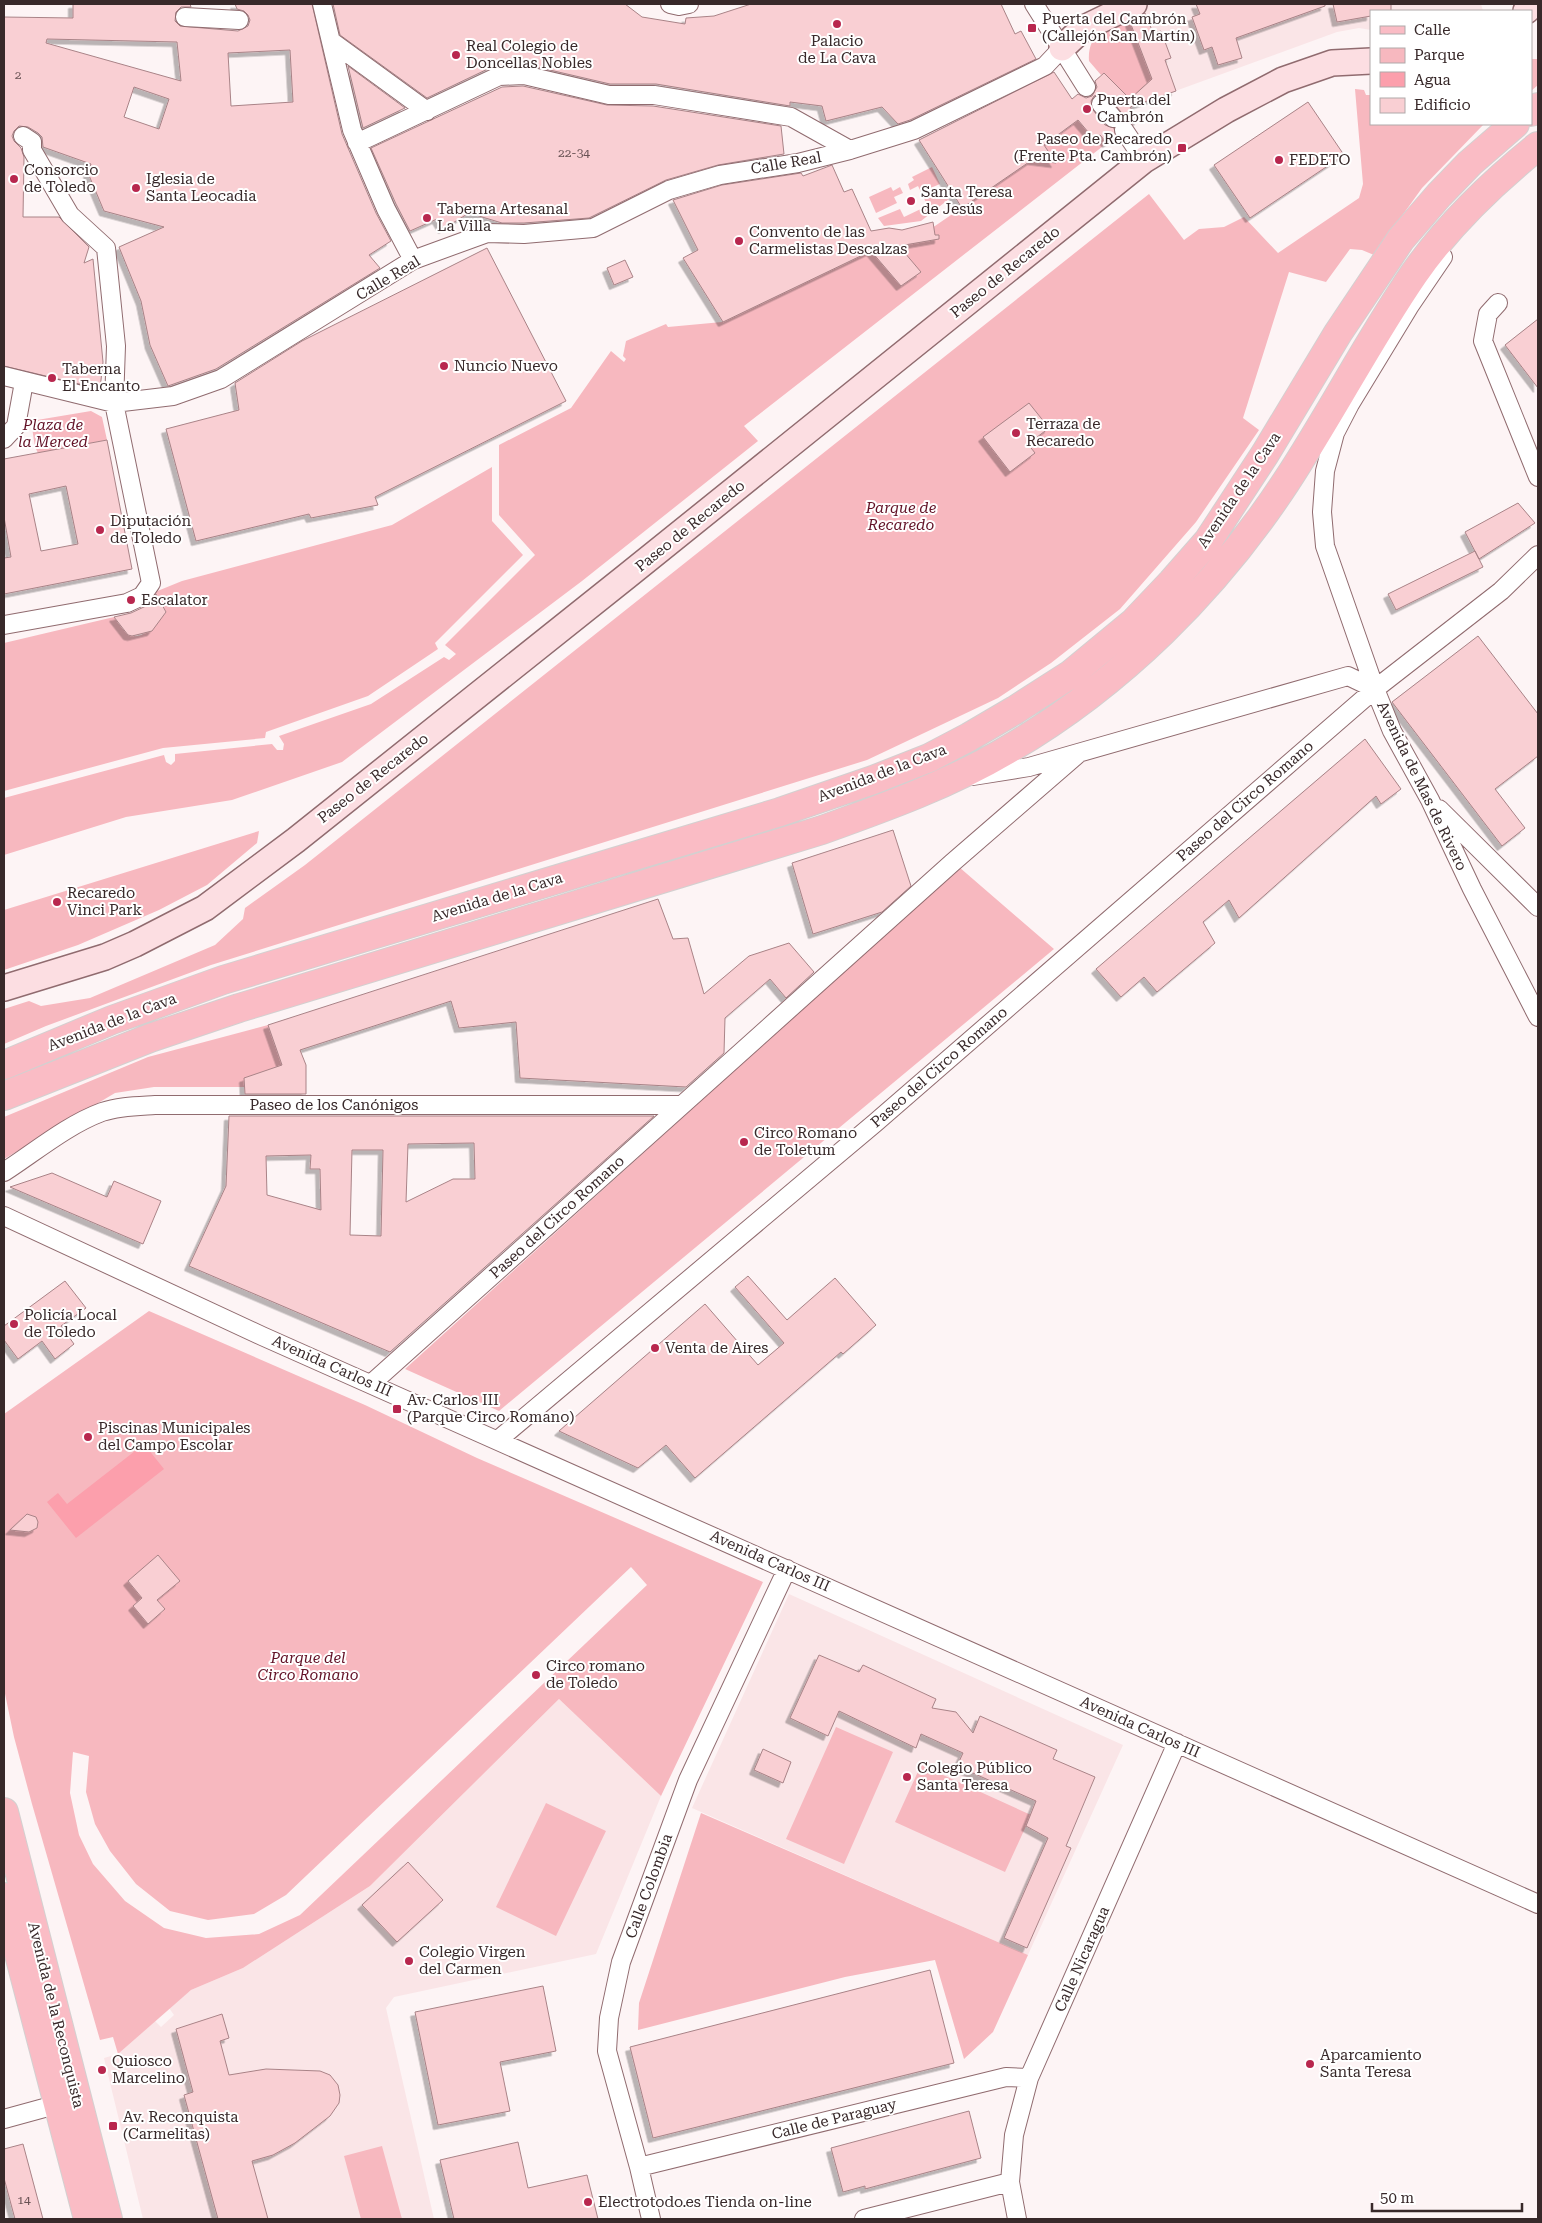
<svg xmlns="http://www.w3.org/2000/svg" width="1542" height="2223" font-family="'Roboto Serif',serif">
<defs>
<filter id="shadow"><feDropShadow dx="-4.5" dy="4.5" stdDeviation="0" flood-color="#0004"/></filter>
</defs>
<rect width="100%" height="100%" fill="#fdf4f5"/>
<path fill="#fae5e7" d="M 1141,4 L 1481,4 L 1483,11 L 1371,11 L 1371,30 L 1359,28 L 1337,32 L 1159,97 L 1126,9 Z
M 789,1594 L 1123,1745 L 1028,1955 L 692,1808 Z
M 559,1699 L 661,1796 L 596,1954 L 394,1997 L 386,2008 L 434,2219 L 143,2219 L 104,2058 L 118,2054 L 155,2021 L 161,2027 L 174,2015 L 169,2008 L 191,1990 L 243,1968 L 370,1886 Z"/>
<path fill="#f7b8bf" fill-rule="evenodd" d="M 1126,9 L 1159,97 L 1143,102 L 1136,93 L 1130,99 L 1104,73 L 1101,75 L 1089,61 C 1087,35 1107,24 1126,9 Z
M 1531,59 L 1538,59 L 1538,85 L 1531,91 Z
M 1355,89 L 1364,90 L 1366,95 L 1371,95 L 1371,124 L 1484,124 L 1422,188 L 1374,255 L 1362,250 L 1350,249 L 1326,282 L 1289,272 L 1243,418 L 1259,430 L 1196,522 L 1120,609 L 1051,663 L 998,698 L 867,760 L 211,965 L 46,1026 L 4,1044 L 4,1009 L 29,1001 L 41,1006 L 90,998 L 215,945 L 243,919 L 245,908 L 305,865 L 1149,194 L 1184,240 L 1199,229 L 1224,227 L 1244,217 L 1278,253 L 1359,198 L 1363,184 Z
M 1078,120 L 1094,139 L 1100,135 L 1107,143 L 744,426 L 758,441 L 582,581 L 342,762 L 232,800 L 126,817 L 4,855 L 4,798 L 164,755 L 166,762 L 171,765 L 175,761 L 175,754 L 272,744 L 277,750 L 283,750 L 284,744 L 279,736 L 371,704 L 444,657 L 449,660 L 456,654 L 445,645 L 535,555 L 499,515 L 499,445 L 571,408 L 611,351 L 624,362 L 626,359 L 623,356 L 626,341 L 666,324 L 668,327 L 722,322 L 871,251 L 901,286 L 920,272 L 890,235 L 931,241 L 934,238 L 932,228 L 1036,157 L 1041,161 L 1047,160 L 1044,145 Z
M 932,167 L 940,184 L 921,192 L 918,186 L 910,190 L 908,184 L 914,180 L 912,177 Z
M 891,187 L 893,191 L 900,187 L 903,193 L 894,197 L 897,203 L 876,213 L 869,197 Z
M 944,189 L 949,199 L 921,221 L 884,226 L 878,218 L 900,209 L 904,217 L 927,206 L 924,198 Z
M 91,411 L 102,417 L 107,440 L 38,453 L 35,447 L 31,421 Z
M 492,467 L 492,521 L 523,555 L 435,643 L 438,649 L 368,696 L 266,732 L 265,738 L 163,748 L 4,791 L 4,643 L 114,617 C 118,622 122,629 127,633 C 140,645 159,621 166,612 L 155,592 L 182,581 L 392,525 Z
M 259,831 L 257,843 L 207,885 L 159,910 L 78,945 L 4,970 L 4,910 Z
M 959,867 L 1054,949 L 499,1411 L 405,1369 Z
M 268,1025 L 282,1065 L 245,1078 L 245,1087 L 154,1087 L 115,1093 L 4,1159 L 4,1117 L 148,1057 Z
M 149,1311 L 365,1405 L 477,1458 L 763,1582 L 661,1796 L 559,1699 L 370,1886 L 243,1968 L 191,1990 L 118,2054 L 113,2037 L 100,2040 L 32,1804 L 14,1737 L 4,1689 L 4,1414 ZM 158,1556 L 179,1581 L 157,1600 L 165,1609 L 148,1623 L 133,1606 L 142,1598 L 128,1581 ZM 631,1567 L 647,1585 L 300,1915 L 259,1934 L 206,1938 L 164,1928 L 125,1901 L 93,1864 L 79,1835 L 70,1793 L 73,1752 L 89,1756 L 86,1792 L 95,1824 L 110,1851 L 136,1884 L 170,1911 L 208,1920 L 254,1914 L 286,1895 Z
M 836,1727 L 893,1752 L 844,1864 L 786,1839 Z
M 921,1765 L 1031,1815 L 1005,1872 L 895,1822 Z
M 546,1803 L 606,1831 L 556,1936 L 496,1907 Z
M 701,1813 L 1028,1955 L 993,2032 L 964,2059 L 935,1960 L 845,1977 L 638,2030 L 639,2003 Z
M 382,2146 L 402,2219 L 361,2219 L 344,2156 Z"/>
<path fill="#fc9fac" d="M 144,1444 L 164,1469 L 76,1538 L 47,1502 L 58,1493 L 67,1504 Z"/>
<path fill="#f9cfd3" stroke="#a98387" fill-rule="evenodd" filter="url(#shadow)" d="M 73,4 L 190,4 L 191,7 L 181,7 L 176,12 L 175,21 L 180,26 L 238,31 L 248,26 L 250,20 L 248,15 L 244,11 L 237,9 L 235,4 L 312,4 L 342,134 L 376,213 L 391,241 L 369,255 L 380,268 L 216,369 L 168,386 L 150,345 L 141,301 L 119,247 L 164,227 L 104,211 L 88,173 L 91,164 L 43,147 L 42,137 L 38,133 L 28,127 L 19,126 L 14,131 L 12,136 L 14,141 L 21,148 L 24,157 L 23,217 L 59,217 L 89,247 L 84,263 L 93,259 L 103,362 L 100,389 L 4,366 L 4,17 L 73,18 ZM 47,39 L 177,42 L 181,81 L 46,43 ZM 290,50 L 293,102 L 231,106 L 228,53 ZM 134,87 L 169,99 L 159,129 L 124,117 Z
M 333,4 L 625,4 L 642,17 L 685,24 L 686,18 L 714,16 L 751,4 L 1001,4 L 1015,34 L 1021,31 L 1036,59 L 910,120 L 898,124 L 882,107 L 826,121 L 822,106 L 790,102 L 790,106 L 656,84 L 610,84 L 524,64 L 494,66 L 427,98 L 340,35 Z
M 1196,4 L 1325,4 L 1325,6 L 1236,38 L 1242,58 L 1218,65 L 1212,47 L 1204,50 L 1192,17 L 1200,14 Z
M 1333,4 L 1391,4 L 1391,11 L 1371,11 L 1371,16 L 1337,22 Z
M 1145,13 L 1153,33 L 1161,31 L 1171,58 L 1165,60 L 1176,91 L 1130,107 L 1139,120 L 1133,124 L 1123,119 L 1121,112 L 1109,97 L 1100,94 L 1094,96 L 1091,101 L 1093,110 L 1105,125 L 1114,128 L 1116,137 L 1107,143 L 1100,135 L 1094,139 L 1078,120 L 1044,145 L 1056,163 L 1032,160 L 962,208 L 919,140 L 1054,72 L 1072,99 L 1078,94 L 1086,98 L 1092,96 L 1097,87 L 1095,81 L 1104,73 L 1130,99 L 1152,79 L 1130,22 Z
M 348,66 L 405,108 L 363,128 Z
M 523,86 L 607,105 L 653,106 L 781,126 L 784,154 L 718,165 L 666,180 L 589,218 L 524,223 L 502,223 L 469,213 L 443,229 L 437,219 L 410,231 L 396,204 L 371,148 L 502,87 Z
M 1308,102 L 1344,155 L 1250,218 L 1214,165 Z
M 832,165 L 844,192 L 852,189 L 871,231 L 889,228 L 902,230 L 933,222 L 935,235 L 939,235 L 939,239 L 899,246 L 921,272 L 901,286 L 871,251 L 723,322 L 683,258 L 698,250 L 673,200 L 722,185 L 801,173 L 803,176 Z
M 487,248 L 566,401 L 375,497 L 378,505 L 311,518 L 309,514 L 196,541 L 166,429 L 239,410 L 235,383 L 302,341 Z
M 625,260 L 633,277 L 614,285 L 607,268 Z
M 1538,319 L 1538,388 L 1505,345 Z
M 1029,403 L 1049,428 L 1028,444 L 1035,453 L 1010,472 L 983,437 Z
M 107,440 L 132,569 L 4,594 L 4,558 L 11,557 L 4,517 L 4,459 ZM 66,486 L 78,544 L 41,551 L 29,494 Z
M 1518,503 L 1535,523 L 1479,559 L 1465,532 Z
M 1475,551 L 1483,567 L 1396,610 L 1388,594 Z
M 156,594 L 166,612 L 152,631 L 132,636 L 128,635 L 114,617 L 131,613 L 146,606 Z
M 1478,636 L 1538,714 L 1538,756 L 1495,789 L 1525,828 L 1502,846 L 1392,702 Z
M 1365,739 L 1401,789 L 1381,804 L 1376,796 L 1239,918 L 1229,900 L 1203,922 L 1215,943 L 1157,992 L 1144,977 L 1121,997 L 1096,969 Z
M 893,830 L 911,886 L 882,912 L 813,934 L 792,863 Z
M 658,899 L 673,939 L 688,938 L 704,994 L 749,956 L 789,943 L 814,972 L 786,998 L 770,979 L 725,1018 L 724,1053 L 686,1087 L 520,1078 L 516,1022 L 459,1028 L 451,1001 L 300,1050 L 306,1065 L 306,1094 L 245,1094 L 244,1078 L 282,1065 L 268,1025 Z
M 229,1116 L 654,1116 L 390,1352 L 189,1266 L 226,1186 ZM 474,1143 L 475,1179 L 453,1179 L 406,1202 L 408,1144 ZM 352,1150 L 383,1150 L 381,1236 L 350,1235 ZM 311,1155 L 310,1169 L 320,1169 L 321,1210 L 267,1195 L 266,1156 Z
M 52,1173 L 107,1197 L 114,1181 L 161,1201 L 143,1244 L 10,1187 Z
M 748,1276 L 787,1320 L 835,1278 L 876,1325 L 843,1354 L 841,1352 L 695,1478 L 666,1445 L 638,1468 L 559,1431 L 705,1304 L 758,1365 L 784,1343 L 735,1287 Z
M 65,1281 L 86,1308 L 61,1326 L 74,1344 L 55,1359 L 42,1341 L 18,1359 L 4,1340 L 4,1326 Z
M 27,1514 L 36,1517 L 38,1522 L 37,1528 L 29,1532 L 10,1530 Z
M 158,1555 L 180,1581 L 157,1600 L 165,1609 L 148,1624 L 133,1606 L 142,1598 L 128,1581 Z
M 819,1655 L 859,1672 L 863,1665 L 936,1699 L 932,1708 L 956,1712 L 973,1733 L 980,1716 L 1057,1750 L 1053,1759 L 1095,1777 L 1066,1846 L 1071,1848 L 1027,1948 L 1004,1938 L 1048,1838 L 1026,1826 L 1036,1801 L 957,1766 L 963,1753 L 921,1734 L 916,1748 L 839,1711 L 828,1736 L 790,1718 Z
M 763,1749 L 791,1762 L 783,1783 L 754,1770 Z
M 408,1862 L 443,1900 L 397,1942 L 362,1905 Z
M 930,1970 L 954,2063 L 653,2138 L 630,2047 Z
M 543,1986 L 556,2051 L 500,2062 L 510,2111 L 438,2125 L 415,2012 Z
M 222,2014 L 229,2038 L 220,2041 L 229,2075 L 266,2069 L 320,2071 L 330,2075 L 338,2085 L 340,2095 L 339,2103 L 330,2116 L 295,2143 L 273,2155 L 252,2161 L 268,2219 L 218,2219 L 184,2095 L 193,2092 L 176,2029 Z
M 969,2111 L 981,2158 L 865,2189 L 865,2186 L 843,2192 L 831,2148 Z
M 518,2142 L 528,2188 L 587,2175 L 598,2219 L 454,2219 L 440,2160 Z
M 23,2144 L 43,2219 L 15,2219 L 4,2178 L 4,2149 Z"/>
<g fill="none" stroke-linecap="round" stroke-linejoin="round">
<defs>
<path id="street" d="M 322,4 L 352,130 L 386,209 L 413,260
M 670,4 L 679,6 L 689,4
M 1034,4 L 1086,87
M 185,17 L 239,20
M 331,41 L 427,111
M 1101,104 L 1113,118
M 1124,130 L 1144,160
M 357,143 L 499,76 L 524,75 L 609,95 L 654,95 L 791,117 L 850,150
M 1443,257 L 1409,307 L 1350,404 L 1335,433 L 1325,471 L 1322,512 L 1325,546 L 1375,689 L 1392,731 L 1430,800 L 1472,889 L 1538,1017
M 1498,303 L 1488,314 L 1483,341 L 1538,477
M 4,376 L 114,403 L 173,396 L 221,379 L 413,260 L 487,233 L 524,234 L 593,228 L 669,190 L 720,175 L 798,163 L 850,150 L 914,130 L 1045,66 L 1062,48
M 4,439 L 16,426 L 24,382
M 4,625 L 127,603 L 142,596 L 151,583 L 114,403 L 116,346 L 106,248 L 70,215 L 32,150 L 32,142 L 23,136
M 973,776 L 1029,767 L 1348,676 L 1375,689
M 1439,809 L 1538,907
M 4,1172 C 35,1152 67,1125 102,1112 C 119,1106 138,1106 155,1105 L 682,1105
M 4,1216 L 262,1336 L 1538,1904
M 371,1384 L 952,863 L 1079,753
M 498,1440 L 875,1123 L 1375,689 L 1501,591 L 1538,555
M 4,2119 L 66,2102
M 639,2167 L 1006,2077 L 1029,2078
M 651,2219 L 639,2167 L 607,2051 L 609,2018 L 621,1962 L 688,1780 L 787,1569
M 864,2219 L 1010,2182
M 1017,2219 L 1010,2182 L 1014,2135 L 1029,2078 L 1177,1743"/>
<path id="secondary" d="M 1526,11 L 1534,4
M 1062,48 L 1082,29 L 1134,4
M 4,988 L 105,957 L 135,944 L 205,908 L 296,840 L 627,576 L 1144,160 L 1226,110 L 1283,80 L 1332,63 L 1371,61"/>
<path id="primary" d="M 1531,112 L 1538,107
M 4,1065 L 112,1020 L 223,980 L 780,812 L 873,780 L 929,758 L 969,737 L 1015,710 L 1071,674 L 1134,622 L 1172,582 L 1208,541 L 1265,454 L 1338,333 L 1401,239 L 1439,195 L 1470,163 L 1515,124
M 4,1096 L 150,1038 L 239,1008 L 822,830 C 886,807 950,784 1009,749 C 1120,684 1215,590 1286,482 C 1331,414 1368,341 1414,274 C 1448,225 1492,183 1538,146
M 4,1812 L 108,2219
M 4,1897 L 88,2219"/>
</defs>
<use href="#street" stroke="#906b6f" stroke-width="20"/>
<use href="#secondary" stroke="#906b6f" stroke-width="28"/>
<use href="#primary" stroke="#d3d0d0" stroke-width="30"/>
<use href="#street" stroke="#fff" stroke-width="18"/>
<use href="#secondary" stroke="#fcdee2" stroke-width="25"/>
<use href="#primary" stroke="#fabcc5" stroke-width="28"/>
</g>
<g fill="#b8274e" stroke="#fff" stroke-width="2">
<circle cx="837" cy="24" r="5"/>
<rect x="1027" y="23" width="10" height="10" rx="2.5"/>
<circle cx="456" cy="55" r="5"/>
<circle cx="1087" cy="109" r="5"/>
<rect x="1177" y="143" width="10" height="10" rx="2.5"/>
<circle cx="1279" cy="160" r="5"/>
<circle cx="14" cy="179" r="5"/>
<circle cx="136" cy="188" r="5"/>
<circle cx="911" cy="201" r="5"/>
<circle cx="427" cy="218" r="5"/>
<circle cx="739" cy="241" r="5"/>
<circle cx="444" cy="366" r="5"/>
<circle cx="52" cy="378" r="5"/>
<circle cx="1016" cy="433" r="5"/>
<circle cx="100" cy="530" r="5"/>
<circle cx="131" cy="600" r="5"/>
<circle cx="57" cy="902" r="5"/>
<circle cx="744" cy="1142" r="5"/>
<circle cx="14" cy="1324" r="5"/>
<circle cx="655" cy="1348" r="5"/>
<rect x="392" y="1404" width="10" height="10" rx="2.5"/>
<circle cx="88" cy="1437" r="5"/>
<circle cx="536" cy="1675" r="5"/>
<circle cx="907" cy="1777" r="5"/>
<circle cx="409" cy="1961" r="5"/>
<circle cx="1310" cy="2064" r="5"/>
<circle cx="102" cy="2070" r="5"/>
<rect x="108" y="2121" width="10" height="10" rx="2.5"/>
<circle cx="588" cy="2202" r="5"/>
</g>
<g text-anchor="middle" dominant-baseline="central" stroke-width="4" stroke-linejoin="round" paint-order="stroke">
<g font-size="12" fill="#685254">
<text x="18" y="75">2</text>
<text x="574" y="153">22-34</text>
<text x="24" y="2200">14</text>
</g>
<g font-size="15" fill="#38292a" stroke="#fff" text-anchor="start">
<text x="1042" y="19">Puerta del Cambrón<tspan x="1042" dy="17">(Callejón San Martín)</tspan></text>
<text x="837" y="41" text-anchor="middle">Palacio<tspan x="837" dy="17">de La Cava</tspan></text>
<text x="466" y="46">Real Colegio de<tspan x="466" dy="17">Doncellas Nobles</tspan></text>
<text x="1097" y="100">Puerta del<tspan x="1097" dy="17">Cambrón</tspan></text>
<text x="1172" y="139" text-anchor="end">Paseo de Recaredo<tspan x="1172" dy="17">(Frente Pta. Cambrón)</tspan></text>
<text x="1289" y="160">FEDETO</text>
<text x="24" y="170">Consorcio<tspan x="24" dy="17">de Toledo</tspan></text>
<text x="146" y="179">Iglesia de<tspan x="146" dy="17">Santa Leocadia</tspan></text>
<text x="921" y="192">Santa Teresa<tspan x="921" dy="17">de Jesús</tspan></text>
<text x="437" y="209">Taberna Artesanal<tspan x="437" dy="17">La Villa</tspan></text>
<text x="749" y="232">Convento de las<tspan x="749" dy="17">Carmelistas Descalzas</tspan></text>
<text x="454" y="366">Nuncio Nuevo</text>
<text x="62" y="369">Taberna<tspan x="62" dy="17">El Encanto</tspan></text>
<text x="1026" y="424">Terraza de<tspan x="1026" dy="17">Recaredo</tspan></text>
<text x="110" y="521">Diputación<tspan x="110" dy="17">de Toledo</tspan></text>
<text x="141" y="600">Escalator</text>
<text x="67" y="893">Recaredo<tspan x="67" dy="17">Vinci Park</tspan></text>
<text x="754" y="1133">Circo Romano<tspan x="754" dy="17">de Toletum</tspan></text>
<text x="24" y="1315">Policía Local<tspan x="24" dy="17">de Toledo</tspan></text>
<text x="665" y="1348">Venta de Aires</text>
<text x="407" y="1400">Av. Carlos III<tspan x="407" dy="17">(Parque Circo Romano)</tspan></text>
<text x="98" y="1428">Piscinas Municipales<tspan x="98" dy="17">del Campo Escolar</tspan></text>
<text x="546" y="1666">Circo romano<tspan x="546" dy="17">de Toledo</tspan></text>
<text x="917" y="1768">Colegio Público<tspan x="917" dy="17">Santa Teresa</tspan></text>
<text x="419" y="1952">Colegio Virgen<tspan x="419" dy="17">del Carmen</tspan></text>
<text x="1320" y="2055">Aparcamiento<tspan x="1320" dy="17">Santa Teresa</tspan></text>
<text x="112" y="2061">Quiosco<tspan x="112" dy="17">Marcelino</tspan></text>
<text x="123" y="2117">Av. Reconquista<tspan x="123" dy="17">(Carmelitas)</tspan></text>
<text x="598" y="2202">Electrotodo.es Tienda on-line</text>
</g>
<g font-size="15" fill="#38292a" stroke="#fff">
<text transform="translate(786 163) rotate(-10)">Calle Real</text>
<text transform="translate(1005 272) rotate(-39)">Paseo de Recaredo</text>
<text transform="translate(388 278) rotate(-31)">Calle Real</text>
<text transform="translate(1239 490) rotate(-56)">Avenida de la Cava</text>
<text transform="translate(690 526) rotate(-39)">Paseo de Recaredo</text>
<text transform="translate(882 773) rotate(-21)">Avenida de la Cava</text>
<text transform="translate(373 778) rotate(-38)">Paseo de Recaredo</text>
<text transform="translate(1422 786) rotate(64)">Avenida de Mas de Rivero</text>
<text transform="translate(1245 801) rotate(-41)">Paseo del Circo Romano</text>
<text transform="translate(497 897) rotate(-17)">Avenida de la Cava</text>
<text transform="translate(112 1022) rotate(-21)">Avenida de la Cava</text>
<text transform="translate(939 1067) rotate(-41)">Paseo del Circo Romano</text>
<text x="334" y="1105">Paseo de los Canónigos</text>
<text transform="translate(557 1217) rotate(-42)">Paseo del Circo Romano</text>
<text transform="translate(332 1366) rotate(24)">Avenida Carlos III</text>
<text transform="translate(770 1561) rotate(24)">Avenida Carlos III</text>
<text transform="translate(1140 1727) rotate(24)">Avenida Carlos III</text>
<text transform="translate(649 1886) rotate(-70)">Calle Colombia</text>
<text transform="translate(1082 1959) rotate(-66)">Calle Nicaragua</text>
<text transform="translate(56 2015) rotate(76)">Avenida de la Reconquista</text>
<text transform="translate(834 2119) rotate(-14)">Calle de Paraguay</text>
</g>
<g font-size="15" font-style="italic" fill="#621126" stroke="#fff">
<text x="53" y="425">Plaza de<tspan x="53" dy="17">la Merced</tspan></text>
<text x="901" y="508">Parque de<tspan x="901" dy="17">Recaredo</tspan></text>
<text x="308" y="1658">Parque del<tspan x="308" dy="17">Circo Romano</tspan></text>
</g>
</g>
<rect width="1542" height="2223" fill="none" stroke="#38292a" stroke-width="10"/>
<rect x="1370" y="10" width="162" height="115" fill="#ffffff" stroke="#afa9aa"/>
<rect x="1380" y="26" width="25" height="8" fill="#fabcc5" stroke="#afa9aa"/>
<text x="1414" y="35" font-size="15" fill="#38292a">Calle</text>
<rect x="1380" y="48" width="25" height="15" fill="#f7b8bf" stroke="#afa9aa"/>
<text x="1414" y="60" font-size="15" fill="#38292a">Parque</text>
<rect x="1380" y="72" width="25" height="15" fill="#fc9fac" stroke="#afa9aa"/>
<text x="1414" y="85" font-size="15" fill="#38292a">Agua</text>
<rect x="1380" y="98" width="25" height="15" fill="#f9cfd3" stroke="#afa9aa"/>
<text x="1414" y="110" font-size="15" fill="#38292a">Edificio</text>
<path d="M1372 2203v8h150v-8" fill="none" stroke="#38292a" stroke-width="2.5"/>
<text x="1380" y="2203" font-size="15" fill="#38292a" stroke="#ffffff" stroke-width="4" paint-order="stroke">50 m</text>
</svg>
